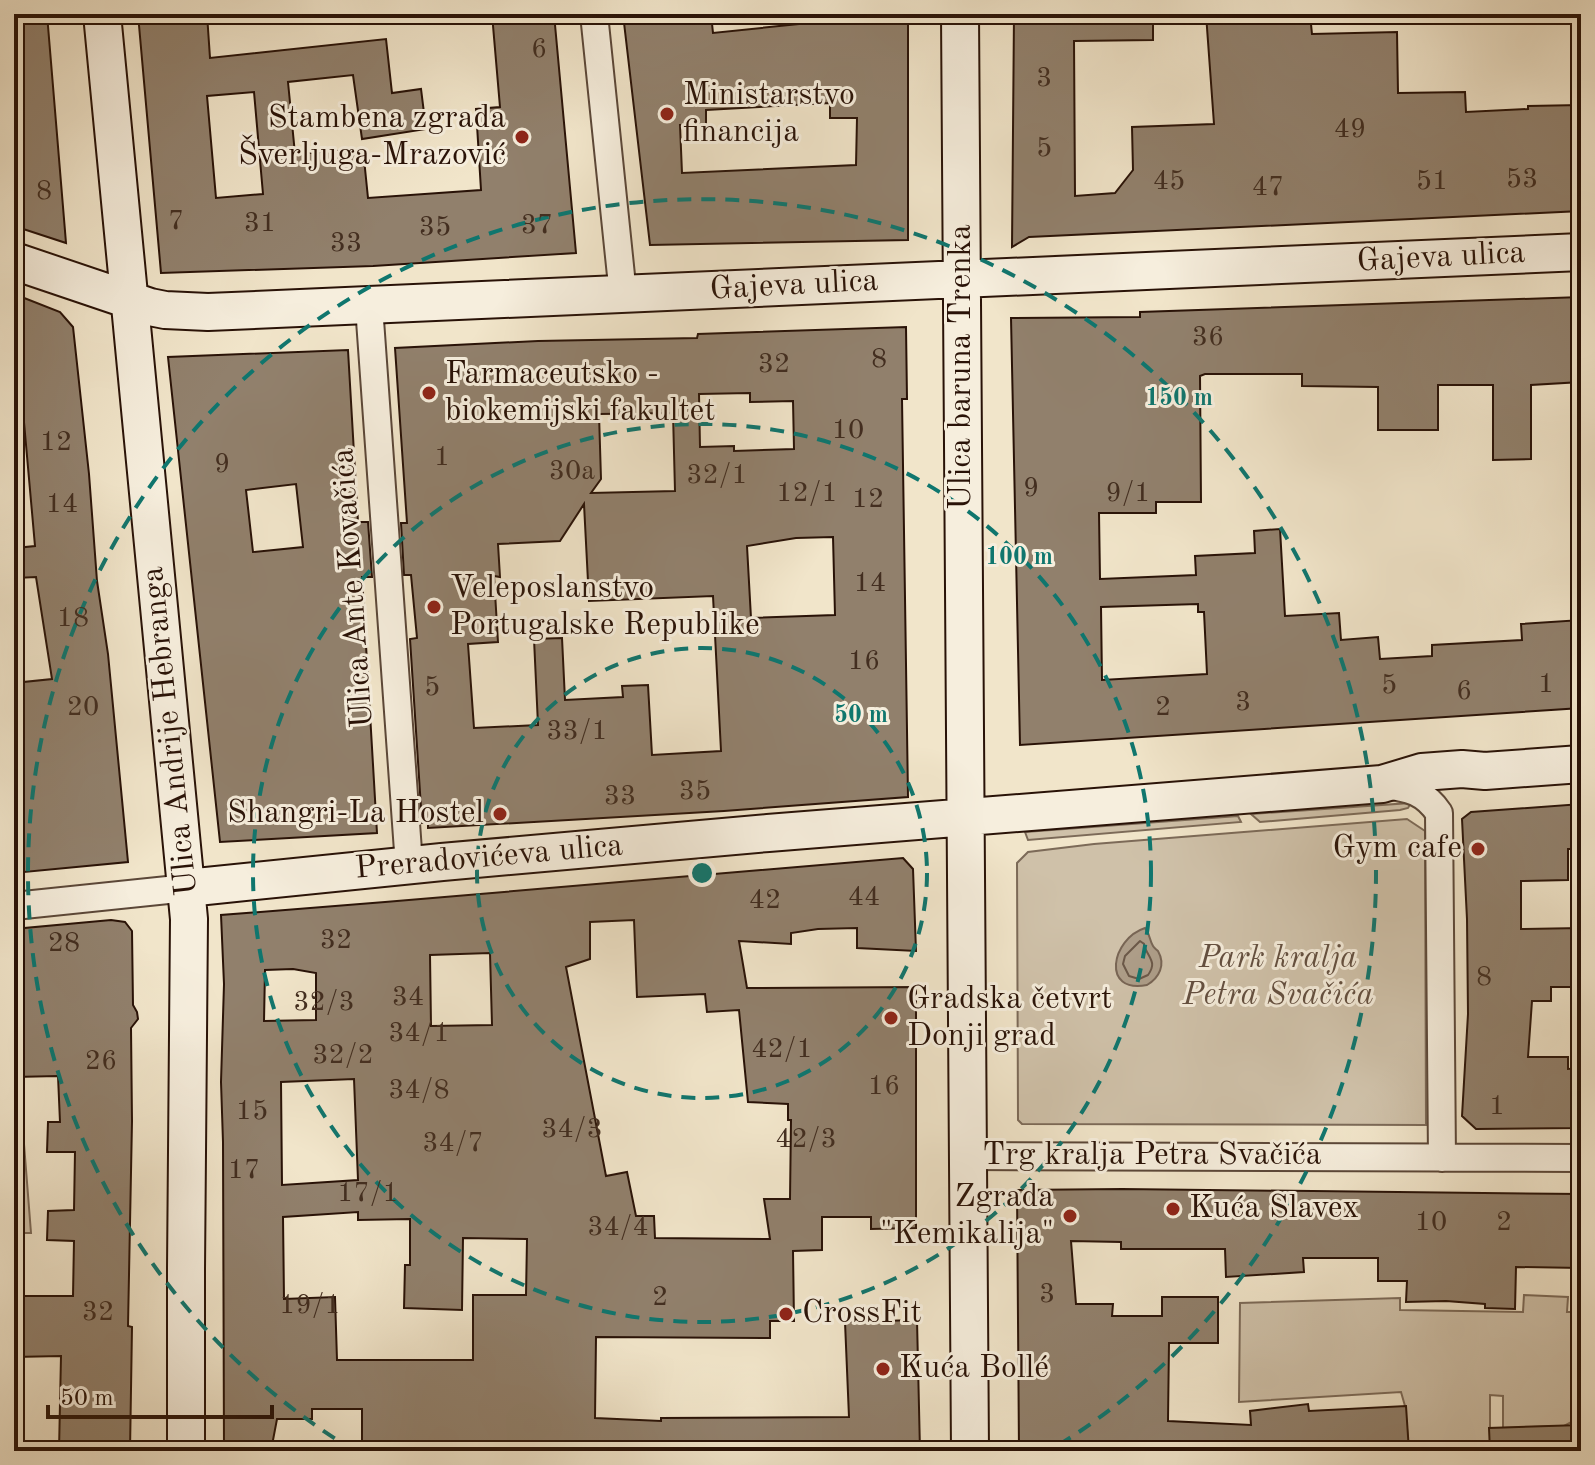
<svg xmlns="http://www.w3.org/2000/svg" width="1595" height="1465" font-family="'Old Standard TT',serif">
<rect width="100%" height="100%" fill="#f1e5ca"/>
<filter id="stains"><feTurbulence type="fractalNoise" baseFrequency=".0025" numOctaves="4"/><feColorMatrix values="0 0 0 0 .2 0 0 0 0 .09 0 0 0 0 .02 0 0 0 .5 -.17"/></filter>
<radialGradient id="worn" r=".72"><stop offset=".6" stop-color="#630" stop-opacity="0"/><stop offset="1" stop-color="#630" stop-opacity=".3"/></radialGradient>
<path fill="#cfc1a9" stroke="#7c6a58" stroke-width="2" d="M 1411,803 L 1408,808 L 1400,810 L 1260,822 L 1251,814 Z
M 1238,816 L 1241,822 L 1028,840 L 1025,832 Z
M 1407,819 L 1425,831 L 1426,1125 L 1022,1124 L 1018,1120 L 1017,863 L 1028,852 L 1094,844 Z
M 24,1144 L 31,1233 L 14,1233 L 14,1145 Z
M 1524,1295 L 1568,1297 L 1567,1312 L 1581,1312 L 1581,1417 L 1564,1426 L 1503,1428 L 1503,1396 L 1490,1395 L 1490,1451 L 1409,1451 L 1405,1406 L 1401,1392 L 1239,1402 L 1240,1303 L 1400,1298 L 1400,1310 L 1523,1312 Z"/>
<path fill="#ad9d88" stroke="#786554" stroke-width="2" d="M 1145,928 C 1150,934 1149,939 1153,946 C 1154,948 1156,949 1158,951 C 1166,965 1159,978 1147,985 C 1101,994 1111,939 1145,928 Z"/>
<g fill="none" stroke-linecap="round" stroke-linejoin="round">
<path stroke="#6b5848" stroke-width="2" d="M 1140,941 C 1148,947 1141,940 1146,950 C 1151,960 1156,964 1148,975 L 1139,979 L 1129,976 L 1123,964 L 1125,956 Z"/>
</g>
<path fill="#91806c" stroke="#291207" stroke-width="2" fill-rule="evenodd" d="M 14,14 L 47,14 L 66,243 L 14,226 Z
M 138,14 L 207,14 L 210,58 L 386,39 L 392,93 L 421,89 L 426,129 L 362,139 L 353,75 L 288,82 L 295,154 L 363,149 L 368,198 L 481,190 L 476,109 L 500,107 L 492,14 L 554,14 L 576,253 L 373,266 L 161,273 ZM 254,92 L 263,194 L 216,198 L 207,96 Z
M 623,14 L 711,14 L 713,33 L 818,22 L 818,14 L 908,14 L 908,240 L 650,245 ZM 830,103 L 830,118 L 857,118 L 856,165 L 682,173 L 680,125 L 706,124 L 706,110 Z
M 1014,14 L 1153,14 L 1153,40 L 1074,41 L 1075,196 L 1115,193 L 1133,170 L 1132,127 L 1214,124 L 1206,14 L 1310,14 L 1312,34 L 1397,32 L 1398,93 L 1465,92 L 1466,112 L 1528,109 L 1528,106 L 1581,105 L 1581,211 L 1029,237 L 1012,247 Z
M 14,294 L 60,312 L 73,327 L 89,474 L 97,581 L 108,654 L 128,862 L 14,873 L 14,683 L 52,679 L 36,577 L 16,578 L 16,548 L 35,546 L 23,411 L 14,354 Z
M 1581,297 L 1581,382 L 1531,385 L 1531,459 L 1493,460 L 1493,385 L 1438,385 L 1438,430 L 1378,430 L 1378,387 L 1302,386 L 1302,374 L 1205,374 L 1200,376 L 1201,502 L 1156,502 L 1156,513 L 1099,513 L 1100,579 L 1196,575 L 1195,556 L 1255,553 L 1254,531 L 1280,529 L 1285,616 L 1339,613 L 1341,640 L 1378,637 L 1380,659 L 1432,656 L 1432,645 L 1522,640 L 1521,624 L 1581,620 L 1581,708 L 1020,745 L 1011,318 L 1140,317 L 1140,312 ZM 1198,604 L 1198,612 L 1204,612 L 1207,674 L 1102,680 L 1101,607 Z
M 906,327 L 907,399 L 902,399 L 908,797 L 724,811 L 428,828 L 428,823 L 422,823 L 410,639 L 417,638 L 411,575 L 404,575 L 401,523 L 407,523 L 395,348 L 538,341 L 697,338 L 698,334 ZM 750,393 L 750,402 L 793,401 L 794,449 L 734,451 L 734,446 L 700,447 L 699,394 ZM 673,413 L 675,491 L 591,493 L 601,479 L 599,414 ZM 584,504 L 589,601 L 713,596 L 721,751 L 652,755 L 648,685 L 622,686 L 623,697 L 565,700 L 562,638 L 534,639 L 538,725 L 474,728 L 468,644 L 498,642 L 494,576 L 500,577 L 498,544 L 560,541 ZM 833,537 L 835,615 L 751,618 L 747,546 L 796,538 Z
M 348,350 L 358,522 L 368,522 L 372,577 L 362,577 L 377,833 L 220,842 L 168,357 ZM 296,484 L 303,547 L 253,552 L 246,490 Z
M 1581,804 L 1581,849 L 1568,849 L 1568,880 L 1521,881 L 1521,929 L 1581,928 L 1581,987 L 1551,987 L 1551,1001 L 1532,1001 L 1528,1057 L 1568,1057 L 1568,1069 L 1581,1068 L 1581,1128 L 1476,1129 L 1462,1116 L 1468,1014 L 1467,919 L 1462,819 L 1471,812 Z
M 903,858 L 913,869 L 916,951 L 857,948 L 857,928 L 818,929 L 791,933 L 791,944 L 739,941 L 747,988 L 916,987 L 916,1228 L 871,1229 L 871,1217 L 822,1217 L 822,1250 L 793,1251 L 794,1321 L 770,1321 L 770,1338 L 596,1337 L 595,1418 L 661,1421 L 661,1418 L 849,1417 L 845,1322 L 917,1320 L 920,1451 L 772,1451 L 772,1448 L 702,1451 L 552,1451 L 476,1449 L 476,1451 L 362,1451 L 362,1409 L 312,1409 L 312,1419 L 277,1419 L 273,1440 L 273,1451 L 224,1451 L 223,1142 L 221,1082 L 224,984 L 221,915 L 385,902 ZM 634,920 L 637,997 L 705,994 L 707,1012 L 739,1010 L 748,1102 L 788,1104 L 788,1120 L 791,1120 L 790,1199 L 764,1199 L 770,1239 L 655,1238 L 654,1216 L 636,1216 L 627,1172 L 606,1176 L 566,967 L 590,959 L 590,922 ZM 490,953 L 492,1025 L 431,1026 L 430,955 ZM 293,969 L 316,973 L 316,1020 L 264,1021 L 265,970 ZM 354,1079 L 358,1180 L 282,1185 L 281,1082 ZM 358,1212 L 358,1220 L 410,1219 L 410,1265 L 405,1265 L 404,1308 L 462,1310 L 463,1238 L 527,1239 L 526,1295 L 473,1295 L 473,1360 L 337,1360 L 335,1297 L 284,1299 L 283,1217 Z
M 111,920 L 125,922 L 132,931 L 133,1005 L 137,1012 L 138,1019 L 131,1028 L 132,1121 L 128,1326 L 132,1327 L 130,1451 L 59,1451 L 61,1356 L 14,1357 L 14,1296 L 73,1296 L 74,1241 L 47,1240 L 48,1211 L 74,1210 L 75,1152 L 47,1152 L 48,1122 L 60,1122 L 58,1076 L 14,1077 L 14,929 Z
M 1122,1189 L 1581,1194 L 1581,1268 L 1516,1267 L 1515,1309 L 1485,1308 L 1485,1304 L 1446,1301 L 1406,1302 L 1407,1281 L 1378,1281 L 1378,1258 L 1303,1258 L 1304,1272 L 1226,1277 L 1225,1249 L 1121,1249 L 1121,1242 L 1071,1241 L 1076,1304 L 1113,1304 L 1112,1316 L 1162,1316 L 1162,1297 L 1218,1297 L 1218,1343 L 1169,1343 L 1168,1421 L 1251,1425 L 1250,1411 L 1308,1404 L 1309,1411 L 1406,1406 L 1409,1451 L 1168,1451 L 1167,1449 L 1019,1451 L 1017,1190 Z
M 1581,1425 L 1581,1451 L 1490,1451 L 1489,1428 Z"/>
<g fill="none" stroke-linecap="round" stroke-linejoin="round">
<defs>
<path id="street" d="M 594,14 L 623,295
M 369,306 L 409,865
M 1385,785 C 1409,788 1425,792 1439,813 L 1442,1158
M 14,906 L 187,888
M 968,1156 L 1581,1158"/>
<path id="secondary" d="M 102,14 L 189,919 L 186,1269 L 186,1451
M 960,14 L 970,1451
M 14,261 L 150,307 L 165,310 L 208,312 L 1581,252
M 187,888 L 442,862 L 768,833 L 1382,784 L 1422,772 L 1462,769 L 1485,771 L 1581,764"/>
</defs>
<use href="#street" stroke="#5b4738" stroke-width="30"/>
<use href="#secondary" stroke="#291207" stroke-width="40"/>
<use href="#street" stroke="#f6eedd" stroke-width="26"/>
<use href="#secondary" stroke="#f6eedd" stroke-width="36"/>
</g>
<g fill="none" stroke="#0f766e" stroke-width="4" stroke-dasharray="14 10">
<circle cx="702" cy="873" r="225"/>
<circle cx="702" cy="873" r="449"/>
<path d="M355 1451A674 674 0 1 1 1049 1451"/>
</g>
<g fill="#8f2418" stroke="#f6eedd" stroke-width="3">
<circle cx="667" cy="114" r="8"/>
<circle cx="522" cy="137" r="8"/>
<circle cx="429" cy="393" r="8"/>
<circle cx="434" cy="607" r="8"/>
<circle cx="500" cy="814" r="8"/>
<circle cx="1478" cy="849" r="8"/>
<circle cx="891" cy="1018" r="8"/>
<circle cx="1173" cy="1209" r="8"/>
<circle cx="1070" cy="1216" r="8"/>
<circle cx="786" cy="1314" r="8"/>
<circle cx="883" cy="1369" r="8"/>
</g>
<g text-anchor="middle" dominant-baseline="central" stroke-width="6" stroke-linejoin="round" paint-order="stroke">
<g font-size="28" fill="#432e20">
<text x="539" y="50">6</text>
<text x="1044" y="79">3</text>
<text x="1350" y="130">49</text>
<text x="1044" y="149">5</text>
<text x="1522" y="180">53</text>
<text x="1169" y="182">45</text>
<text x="1432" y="182">51</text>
<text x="1268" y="188">47</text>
<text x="44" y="192">8</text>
<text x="176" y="222">7</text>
<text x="260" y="224">31</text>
<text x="537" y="226">37</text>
<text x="435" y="228">35</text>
<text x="346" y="244">33</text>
<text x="1208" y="338">36</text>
<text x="879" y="360">8</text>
<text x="774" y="365">32</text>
<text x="848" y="431">10</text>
<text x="56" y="443">12</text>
<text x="442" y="458">1</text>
<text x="222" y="465">9</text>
<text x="572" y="472">30a</text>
<text x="717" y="476">32/1</text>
<text x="1031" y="489">9</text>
<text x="807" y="494">12/1</text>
<text x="1128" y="494">9/1</text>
<text x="868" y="500">12</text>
<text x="62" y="505">14</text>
<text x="870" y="584">14</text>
<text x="73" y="619">18</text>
<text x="864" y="662">16</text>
<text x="1546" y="685">1</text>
<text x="1389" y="686">5</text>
<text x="432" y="688">5</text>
<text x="1464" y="692">6</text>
<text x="1243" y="703">3</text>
<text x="83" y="708">20</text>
<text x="1163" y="708">2</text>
<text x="577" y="732">33/1</text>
<text x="695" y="792">35</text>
<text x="620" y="797">33</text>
<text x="864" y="898">44</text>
<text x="765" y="901">42</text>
<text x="336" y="941">32</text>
<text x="64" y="944">28</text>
<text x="1484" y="978">8</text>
<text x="408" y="998">34</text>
<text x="324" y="1003">32/3</text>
<text x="419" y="1034">34/1</text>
<text x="782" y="1050">42/1</text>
<text x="343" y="1056">32/2</text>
<text x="101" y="1062">26</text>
<text x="884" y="1087">16</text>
<text x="419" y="1091">34/8</text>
<text x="1497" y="1107">1</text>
<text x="252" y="1112">15</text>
<text x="572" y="1130">34/3</text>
<text x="806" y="1140">42/3</text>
<text x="453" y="1144">34/7</text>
<text x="244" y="1171">17</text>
<text x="368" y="1194">17/1</text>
<text x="1431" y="1223">10</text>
<text x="1504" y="1223">2</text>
<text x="618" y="1228">34/4</text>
<text x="1047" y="1295">3</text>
<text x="660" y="1298">2</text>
<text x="310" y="1306">19/1</text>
<text x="98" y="1313">32</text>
</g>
<g font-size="32" fill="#291207" stroke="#f6eedd" text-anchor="start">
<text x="683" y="96">Ministarstvo<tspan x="683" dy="37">financija</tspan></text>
<text x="506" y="119" text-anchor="end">Stambena zgrada<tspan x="506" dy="37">Šverljuga-Mrazović</tspan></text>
<text x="445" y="375">Farmaceutsko -<tspan x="445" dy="37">biokemijski fakultet</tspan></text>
<text x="450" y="589">Veleposlanstvo<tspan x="450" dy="37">Portugalske Republike</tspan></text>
<text x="484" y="814" text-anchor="end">Shangri-La Hostel</text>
<text x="1462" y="849" text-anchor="end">Gym cafe</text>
<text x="907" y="1000">Gradska četvrt<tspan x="907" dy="37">Donji grad</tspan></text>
<text x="1054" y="1198" text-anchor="end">Zgrada<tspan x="1054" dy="37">"Kemikalija"</tspan></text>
<text x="1189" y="1209">Kuća Slavex</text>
<text x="802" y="1314">CrossFit</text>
<text x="899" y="1369">Kuća Bollé</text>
</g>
<g font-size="32" fill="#291207" stroke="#f6eedd">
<text transform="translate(1441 258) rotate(-3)">Gajeva ulica</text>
<text transform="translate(794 286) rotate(-3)">Gajeva ulica</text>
<text transform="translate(962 367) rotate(-90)">Ulica baruna Trenka</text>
<text transform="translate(354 588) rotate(-94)">Ulica Ante Kovačića</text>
<text transform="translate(171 731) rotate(-96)">Ulica Andrije Hebranga</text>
<text transform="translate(489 858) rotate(-5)">Preradovićeva ulica</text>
<text x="1152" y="1156">Trg kralja Petra Svačića</text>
</g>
<g font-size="32" font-style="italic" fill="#634f40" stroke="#f6eedd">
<text x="1278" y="959">Park kralja<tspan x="1278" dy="37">Petra Svačića</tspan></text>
</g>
</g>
<circle cx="702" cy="873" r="12" fill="#0f766e" stroke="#f6eedd" stroke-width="4"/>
<g font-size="24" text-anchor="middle" font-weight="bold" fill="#0f766e" stroke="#f6eedd" stroke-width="6" stroke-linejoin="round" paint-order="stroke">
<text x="1179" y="405">150 m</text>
<text x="1019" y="564">100 m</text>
<text x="861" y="722">50 m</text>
</g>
<rect width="1595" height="1465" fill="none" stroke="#f1e5ca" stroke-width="48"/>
<rect x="16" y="16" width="1563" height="1433" fill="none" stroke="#291207" stroke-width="4"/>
<rect x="24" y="24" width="1547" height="1417" fill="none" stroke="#291207" stroke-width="2"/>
<path d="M48 1405v12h224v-12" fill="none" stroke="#291207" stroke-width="4"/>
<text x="60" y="1405" font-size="24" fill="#291207" stroke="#f6eedd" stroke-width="6" paint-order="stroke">50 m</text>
<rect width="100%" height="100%" filter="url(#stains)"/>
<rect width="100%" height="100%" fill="url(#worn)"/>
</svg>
